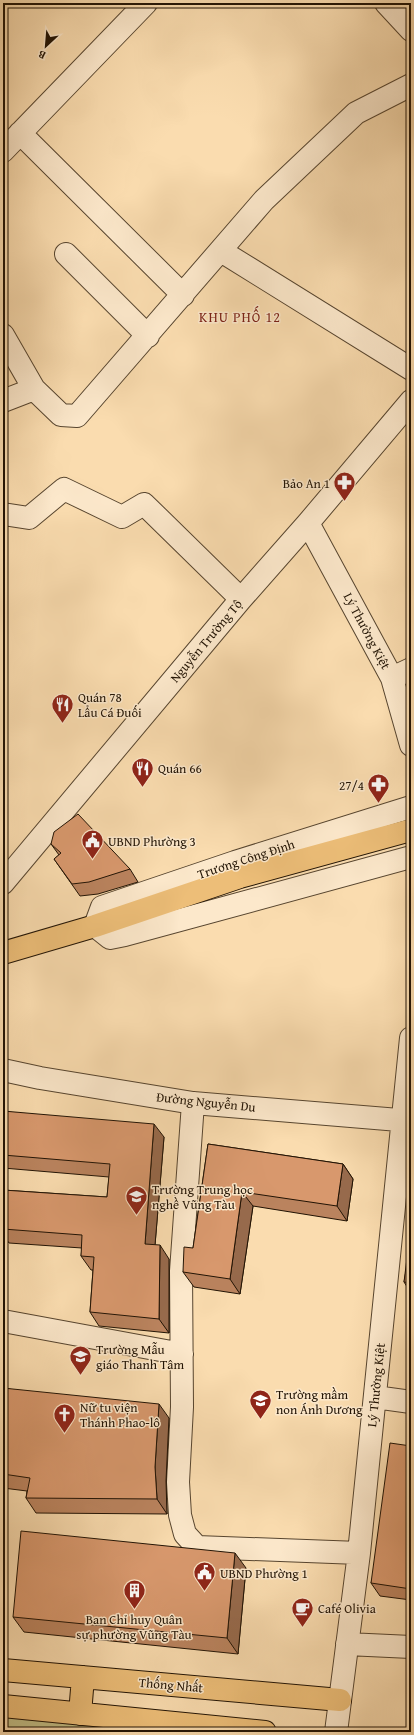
<svg xmlns="http://www.w3.org/2000/svg" width="414" height="1735" font-family="'Gentium Book Plus',serif">
<rect width="100%" height="100%" fill="#fadcaf"/>
<filter id="stains"><feTurbulence type="fractalNoise" baseFrequency=".005" numOctaves="4"/><feColorMatrix values="0 0 0 0 .2 0 0 0 0 .09 0 0 0 0 .02 0 0 0 .5 -.17"/></filter>
<radialGradient id="worn" r=".72"><stop offset=".6" stop-color="#630" stop-opacity="0"/><stop offset="1" stop-color="#630" stop-opacity=".3"/></radialGradient>
<path fill="#c2bf87" stroke="#726946" d="M 3,1708 L 221,1732 L 3,1732 Z"/>
<g fill="none" stroke-linecap="round" stroke-linejoin="round">
<defs>
<path id="minor" d="M 386,3 L 411,30
M 20,133 L 183,295
M 3,151 L 146,3
M 221,251 L 411,369
M 66,254 L 148,336
M 3,335 L 34,389 L 61,415 L 77,416 L 264,200 L 356,113 L 411,85
M 3,401 L 34,389
M 3,514 L 29,518 L 64,489 L 122,517 L 144,504 L 241,599
M 308,523 L 392,678 L 411,745
M 392,678 L 411,669
M 411,807 L 235,862 L 102,907 L 95,926 L 110,938 L 125,935 L 411,857
M 3,883 L 241,599 L 308,523 L 411,401
M 3,1070 L 40,1078 L 193,1103 L 411,1121
M 193,1103 L 181,1271 L 182,1407 L 178,1482 L 180,1515 L 185,1534 L 197,1547 L 359,1553
M 3,1321 L 182,1354
M 375,1397 L 411,1402
M 347,1644 L 411,1647
M 336,1732 L 359,1553 L 411,1038"/>
<path id="major" d="M 3,953 L 95,926 L 240,877 L 411,830
M 3,1670 L 340,1700
M 3,1706 L 265,1732
M 80,1714 L 83,1677"/>
</defs>
<use href="#minor" stroke="#57452f" stroke-width="24"/>
<use href="#major" stroke="#211304" stroke-width="24"/>
<use href="#minor" stroke="#fce8cb" stroke-width="22"/>
<use href="#major" stroke="#edbe78" stroke-width="22"/>
</g>
<path fill="#ba835e" stroke="#211304" d="M 51,844 L 130,869 L 138,882 L 98,894 L 80,896 L 54,859 L 59,855 Z
M 3,1111 L 164,1137 L 155,1245 L 169,1259 L 169,1333 L 99,1326 L 90,1312 L 93,1270 L 91,1270 L 81,1256 L 82,1248 L 9,1243 L 3,1234 L 3,1190 L 107,1197 L 109,1177 L 3,1168 Z
M 208,1144 L 343,1164 L 353,1179 L 347,1221 L 253,1206 L 240,1294 L 194,1287 L 183,1272 L 193,1248 Z
M 411,1243 L 411,1293 L 404,1282 Z
M 3,1388 L 169,1418 L 166,1481 L 167,1514 L 36,1513 L 26,1498 L 27,1491 L 3,1488 Z
M 411,1446 L 411,1600 L 380,1596 L 371,1583 Z
M 246,1568 L 238,1654 L 24,1632 L 13,1617 Z"/>
<path fill="#976a4c" stroke="#211304" d="M 154,1124 L 164,1137 L 154,1257 L 145,1244 Z
M 343,1164 L 353,1179 L 347,1221 L 337,1206 Z
M 242,1192 L 253,1206 L 240,1294 L 230,1279 Z
M 160,1245 L 169,1259 L 169,1333 L 159,1319 Z
M 159,1404 L 169,1418 L 166,1481 L 167,1514 L 157,1499 L 155,1467 Z
M 235,1553 L 246,1568 L 238,1654 L 227,1638 Z"/>
<path fill="#d8986d" stroke="#211304" d="M 78,814 L 130,869 L 89,882 L 72,884 L 54,859 L 61,853 L 51,844 L 54,832 Z
M 3,1111 L 154,1124 L 145,1244 L 160,1245 L 159,1319 L 90,1312 L 94,1257 L 81,1256 L 82,1235 L 3,1229 L 3,1190 L 107,1197 L 110,1164 L 3,1155 Z
M 208,1144 L 343,1164 L 337,1206 L 242,1192 L 230,1279 L 183,1272 L 184,1247 L 193,1248 Z
M 409,1242 L 411,1243 L 411,1283 L 404,1282 Z
M 3,1388 L 159,1404 L 155,1467 L 157,1499 L 26,1498 L 30,1478 L 3,1474 Z
M 390,1443 L 411,1446 L 411,1589 L 371,1583 Z
M 21,1531 L 235,1553 L 227,1638 L 13,1617 Z
M 411,1687 L 411,1709 L 409,1709 Z"/>
<defs>
<symbol id="pharmacy-pin" viewBox="-11 -11 22 30"><path d="M0 17L-7.5 6A9.5 9.5 0 1 1 7.5 6Z" fill="#8f2418" stroke="#fce8cb"/><path d="M-2-6h4v4h4v4h-4v4h-4v-4h-4v-4h4Z" fill="#fff"/></symbol>
<symbol id="restaurant-pin" viewBox="-11 -11 22 30"><path d="M0 17L-7.5 6A9.5 9.5 0 1 1 7.5 6Z" fill="#8f2418" stroke="#fce8cb"/><path d="M-5-6h1v4h1v-4h1v4h1v-4h1v5L-1.5 .5V6h-2V.5L-5-1ZM5-6V6H3V1.5H1.5Q1.5-4 5-6Z" fill="#fff"/></symbol>
<symbol id="civic-pin" viewBox="-11 -11 22 30"><path d="M0 17L-7.5 6A9.5 9.5 0 1 1 7.5 6Z" fill="#8f2418" stroke="#fce8cb"/><path d="M-.6-6.5H3V-4.5H.6V-3L4-1V1h2V6H-6V1h2V-1L-.6-3ZM-1.2 2.5V6h2.4V2.5Z" fill="#fff"/></symbol>
<symbol id="university-pin" viewBox="-11 -11 22 30"><path d="M0 17L-7.5 6A9.5 9.5 0 1 1 7.5 6Z" fill="#8f2418" stroke="#fce8cb"/><path d="M0-5L7-2L0 1L-7-2ZM-4 1L0 2.5L4 1V4Q0 6-4 4Z" fill="#fff"/></symbol>
<symbol id="school-pin" viewBox="-11 -11 22 30"><path d="M0 17L-7.5 6A9.5 9.5 0 1 1 7.5 6Z" fill="#8f2418" stroke="#fce8cb"/><path d="M0-5L7-2L0 1L-7-2ZM-4 1L0 2.5L4 1V4Q0 6-4 4Z" fill="#fff"/></symbol>
<symbol id="church-pin" viewBox="-11 -11 22 30"><path d="M0 17L-7.5 6A9.5 9.5 0 1 1 7.5 6Z" fill="#8f2418" stroke="#fce8cb"/><path d="M-1.2-6h2.4v3.5h3.3v2.4h-3.3V6h-2.4V-.1h-3.3v-2.4h3.3Z" fill="#fff"/></symbol>
<symbol id="building-pin" viewBox="-11 -11 22 30"><path d="M0 17L-7.5 6A9.5 9.5 0 1 1 7.5 6Z" fill="#8f2418" stroke="#fce8cb"/><path d="M-4-6H4V6H1V3H-1V6H-4ZM-2.5-4.3h1.7v1.8h-1.7ZM.8-4.3h1.7v1.8H.8ZM-2.5-1h1.7V.8h-1.7ZM.8-1h1.7V.8H.8Z" fill="#fff"/></symbol>
<symbol id="cafe-pin" viewBox="-11 -11 22 30"><path d="M0 17L-7.5 6A9.5 9.5 0 1 1 7.5 6Z" fill="#8f2418" stroke="#fce8cb"/><path d="M-5.5-4.5H6V0H3Q3 3.5 0 3.5H-2.5Q-5.5 3.5-5.5 0ZM3-3.2v2h1.7v-2ZM-6 4.5H4V6H-6Z" fill="#fff"/></symbol>
</defs>
<g fill-rule="evenodd">
<use href="#pharmacy-pin" x="332" y="470" width="25" height="34"/>
<use href="#restaurant-pin" x="50" y="692" width="25" height="34"/>
<use href="#restaurant-pin" x="130" y="756" width="25" height="34"/>
<use href="#pharmacy-pin" x="366" y="772" width="25" height="34"/>
<use href="#civic-pin" x="80" y="828" width="25" height="34"/>
<use href="#university-pin" x="124" y="1184" width="25" height="34"/>
<use href="#school-pin" x="68" y="1344" width="25" height="34"/>
<use href="#school-pin" x="248" y="1388" width="25" height="34"/>
<use href="#church-pin" x="52" y="1402" width="25" height="34"/>
<use href="#civic-pin" x="192" y="1560" width="25" height="34"/>
<use href="#building-pin" x="122" y="1578" width="25" height="34"/>
<use href="#cafe-pin" x="290" y="1596" width="25" height="34"/>
</g>
<g text-anchor="middle" dominant-baseline="central" stroke-width="3" stroke-linejoin="round" paint-order="stroke">
<g font-size="13" fill="#211304" stroke="#fce8cb" text-anchor="start">
<text x="330" y="483" text-anchor="end">Bảo An 1</text>
<text x="78" y="697">Quán 78<tspan x="78" dy="15">Lẩu Cá Đuối</tspan></text>
<text x="158" y="768">Quán 66</text>
<text x="364" y="785" text-anchor="end">27/4</text>
<text x="108" y="841">UBND Phường 3</text>
<text x="152" y="1189">Trường Trung học<tspan x="152" dy="15">nghề Vũng Tàu</tspan></text>
<text x="96" y="1349">Trường Mẫu<tspan x="96" dy="15">giáo Thanh Tâm</tspan></text>
<text x="276" y="1394">Trường mầm<tspan x="276" dy="15">non Ánh Dương</tspan></text>
<text x="80" y="1407">Nữ tu viện<tspan x="80" dy="15">Thánh Phao-lô</tspan></text>
<text x="220" y="1573">UBND Phường 1</text>
<text x="318" y="1608">Café Olivia</text>
<text x="134" y="1619" text-anchor="middle">Ban Chỉ huy Quân<tspan x="134" dy="15">sự phường Vũng Tàu</tspan></text>
</g>
<g font-size="13" fill="#211304" stroke="#fce8cb">
<text transform="translate(367 631) rotate(62)">Lý Thường Kiệt</text>
<text transform="translate(206 641) rotate(-50)">Nguyễn Trường Tộ</text>
<text transform="translate(246 859) rotate(-18)">Trương Công Định</text>
<text transform="translate(206 1102) rotate(6)">Đường Nguyễn Du</text>
<text transform="translate(376 1385) rotate(-84)">Lý Thường Kiệt</text>
<text transform="translate(171 1685) rotate(5)">Thống Nhất</text>
</g>
<g font-size="14" letter-spacing="1" fill="#7a1f14" stroke="#fce8cb">
<text x="240" y="317">KHU PHỐ 12</text>
</g>
</g>
<rect width="414" height="1735" fill="none" stroke="#fadcaf" stroke-width="16"/>
<rect x="4" y="4" width="406" height="1727" fill="none" stroke="#211304" stroke-width="2"/>
<rect x="8" y="8" width="398" height="1719" fill="none" stroke="#211304"/>
<g transform="translate(46 46) rotate(206)" stroke="#fce8cb" stroke-width="3" paint-order="stroke">
<path d="M0-3L7 15L0 10L-7 15Z" fill="#211304"/>
<text y="-6" font-size="11" font-weight="bold" text-anchor="middle" fill="#211304">B</text>
</g>
<rect width="100%" height="100%" filter="url(#stains)"/>
<rect width="100%" height="100%" fill="url(#worn)"/>
</svg>
